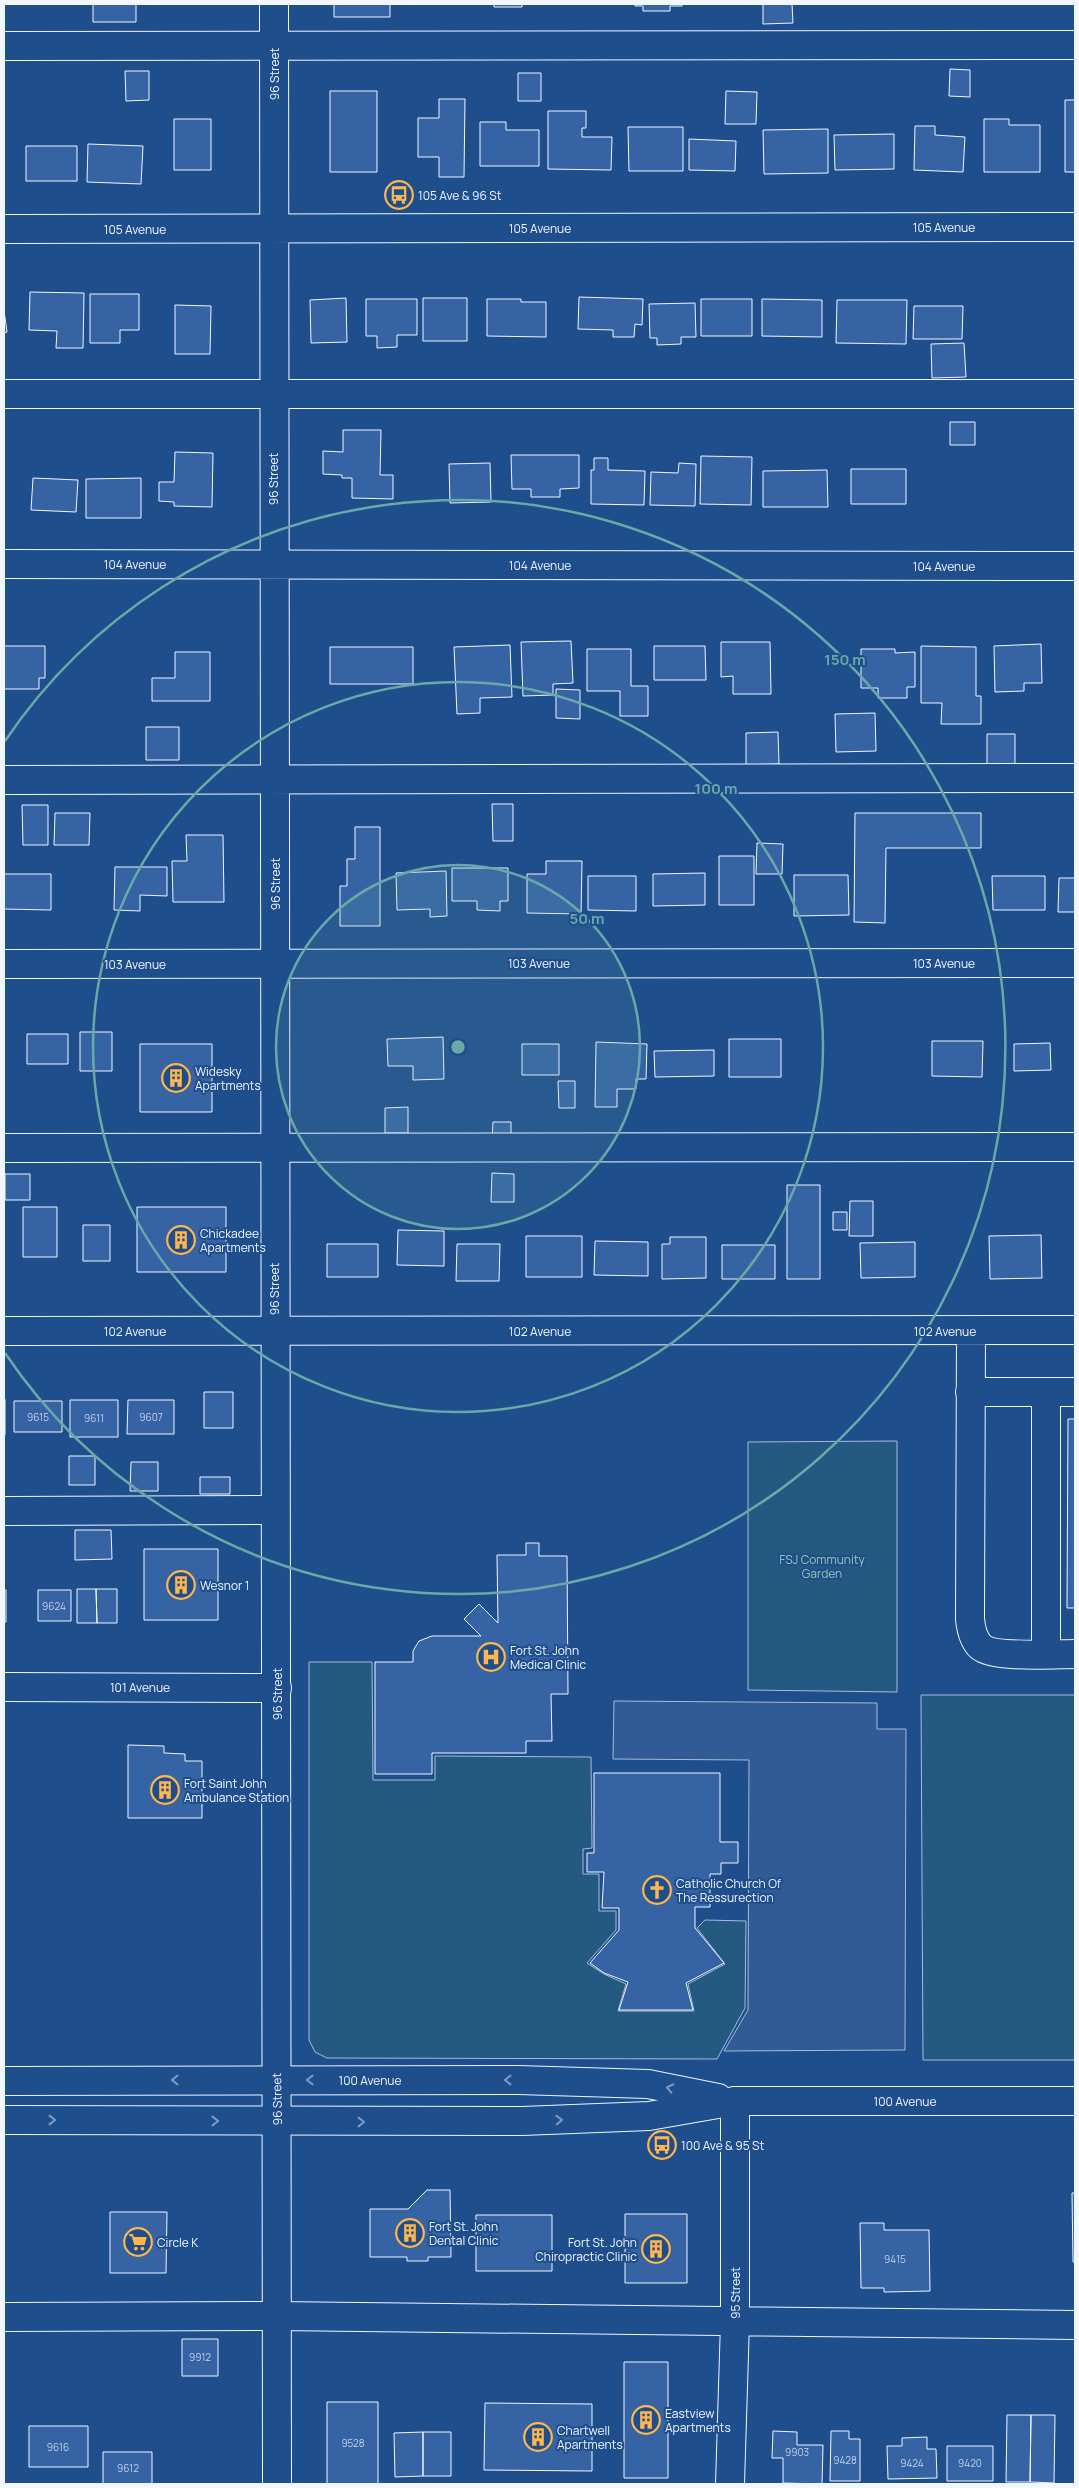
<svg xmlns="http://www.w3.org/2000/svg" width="1079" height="2488" font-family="Manrope,sans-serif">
<rect width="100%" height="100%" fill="#1f4e8c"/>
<path fill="#245a82" stroke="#a8bbd7" d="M 897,1441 L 897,1692 L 748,1690 L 748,1442 Z
M 309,1662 L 372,1662 L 373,1780 L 435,1780 L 435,1756 L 591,1757 L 592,1848 L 583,1849 L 583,1874 L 599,1874 L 599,1911 L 616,1911 L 616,1930 L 587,1963 L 604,1974 L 626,1984 L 618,2011 L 694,2011 L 688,1984 L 725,1964 L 697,1928 L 705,1920 L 746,1921 L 745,2008 L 717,2059 L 327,2058 L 315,2052 L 309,2040 Z
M 921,1695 L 1075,1695 L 1075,2060 L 923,2060 Z"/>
<path fill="#305b95" stroke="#a8bbd7" d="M 614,1701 L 877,1703 L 877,1729 L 906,1729 L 905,2050 L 724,2051 L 748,2010 L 749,1760 L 613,1759 Z"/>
<path fill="#3563a3" stroke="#f2f6ff" d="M 93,4 L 136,4 L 136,22 L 93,22 Z
M 334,4 L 390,4 L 390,17 L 334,17 Z
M 494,4 L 522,4 L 522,7 L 494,7 Z
M 635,4 L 682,4 L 682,6 L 670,6 L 670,11 L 643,11 L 643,6 L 635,6 Z
M 763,4 L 792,4 L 793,23 L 763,24 Z
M 950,69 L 970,70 L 970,97 L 949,96 Z
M 125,71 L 149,71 L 149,100 L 126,101 Z
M 518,73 L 541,73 L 541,101 L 518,101 Z
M 330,91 L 377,91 L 377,172 L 330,172 Z
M 726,91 L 757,92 L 756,124 L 725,124 Z
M 439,99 L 465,99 L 464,177 L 439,177 L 439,157 L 418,157 L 418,118 L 439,118 Z
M 1065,100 L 1075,100 L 1075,172 L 1065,172 Z
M 548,111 L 586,111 L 586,128 L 582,128 L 582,137 L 612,137 L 611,170 L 548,169 Z
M 174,119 L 211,119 L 211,170 L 174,170 Z
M 984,119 L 1009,119 L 1009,125 L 1040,125 L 1040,172 L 984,172 Z
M 480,122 L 506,122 L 506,130 L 539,130 L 539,166 L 480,166 Z
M 915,126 L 935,126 L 935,135 L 965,137 L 963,172 L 914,170 Z
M 628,127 L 683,127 L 683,171 L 629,171 Z
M 828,129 L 828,173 L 764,174 L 763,130 Z
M 894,134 L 894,169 L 835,170 L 834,135 Z
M 689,139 L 736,141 L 735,171 L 689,170 Z
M 88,144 L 143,146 L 141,184 L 87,182 Z
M 26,146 L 77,146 L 77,181 L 26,181 Z
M 30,292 L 84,293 L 83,348 L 56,348 L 57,331 L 29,330 Z
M 90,294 L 139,294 L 139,330 L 120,330 L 120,343 L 90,343 Z
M 579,297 L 643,299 L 642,325 L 635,324 L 634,337 L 613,337 L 613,330 L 578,329 Z
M 346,298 L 347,342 L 311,343 L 310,300 Z
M 423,298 L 467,298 L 467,341 L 423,341 Z
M 366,299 L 417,299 L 417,335 L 397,335 L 397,347 L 377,348 L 377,336 L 366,336 Z
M 487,299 L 521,299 L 521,302 L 546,302 L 546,337 L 487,336 Z
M 701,299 L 752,299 L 752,336 L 701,336 Z
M 762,299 L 822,300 L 822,337 L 762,336 Z
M 837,300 L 907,300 L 906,344 L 836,343 Z
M 695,303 L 696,337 L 681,337 L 681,344 L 657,345 L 657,338 L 650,338 L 649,304 Z
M 175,305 L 211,306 L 210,354 L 175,354 Z
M 914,306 L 963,306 L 962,339 L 913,339 Z
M 4,311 L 7,332 L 4,333 Z
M 964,343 L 966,377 L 932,378 L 931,344 Z
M 950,422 L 975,422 L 975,445 L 950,445 Z
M 343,430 L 381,430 L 380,475 L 393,475 L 393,499 L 352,498 L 352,478 L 342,478 L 342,475 L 323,474 L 323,451 L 343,452 Z
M 175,452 L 213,453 L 212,507 L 174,506 L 174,502 L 159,501 L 159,482 L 174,482 Z
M 511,455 L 579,455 L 579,488 L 560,489 L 560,497 L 531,497 L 531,489 L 512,489 Z
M 701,456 L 752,457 L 751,505 L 700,504 Z
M 594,458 L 608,458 L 608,470 L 645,471 L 644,505 L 591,504 L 591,470 L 594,470 Z
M 490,463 L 491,502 L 450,503 L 449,464 Z
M 679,463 L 696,464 L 695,506 L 650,505 L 651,472 L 678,473 Z
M 851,469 L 906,469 L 906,504 L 851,504 Z
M 827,470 L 828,507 L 763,507 L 763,471 Z
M 33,478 L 78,480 L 76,512 L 31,510 Z
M 141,478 L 141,518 L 86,518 L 86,479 Z
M 571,641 L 573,683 L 553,684 L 553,695 L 523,696 L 521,642 Z
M 721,642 L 770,642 L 771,694 L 733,694 L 733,676 L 721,677 Z
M 1041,644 L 1042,683 L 1024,683 L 1024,691 L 995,692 L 994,646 Z
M 510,645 L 512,697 L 480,698 L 480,713 L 457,714 L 454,647 Z
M 4,646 L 45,646 L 45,678 L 39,678 L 39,689 L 4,689 Z
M 654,646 L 705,646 L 706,680 L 654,680 Z
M 921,646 L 976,647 L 976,696 L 981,696 L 981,724 L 941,724 L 942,703 L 921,703 Z
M 330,647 L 413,647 L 413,684 L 330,684 Z
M 587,649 L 631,649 L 631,686 L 648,686 L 648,716 L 620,716 L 620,691 L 587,691 Z
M 861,649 L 895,649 L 895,653 L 915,652 L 915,687 L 907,687 L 907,698 L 878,698 L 878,688 L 861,688 Z
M 175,652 L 210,652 L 210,701 L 152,701 L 152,678 L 175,678 Z
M 556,689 L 580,690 L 580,719 L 556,718 Z
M 875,713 L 876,751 L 836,752 L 835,714 Z
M 146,727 L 179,727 L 179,760 L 146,760 Z
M 778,732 L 779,764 L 746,765 L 746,733 Z
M 987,734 L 1015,734 L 1015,771 L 987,771 Z
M 492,804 L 513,804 L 513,841 L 493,841 Z
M 22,805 L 48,805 L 48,845 L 23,845 Z
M 55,813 L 90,813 L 89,845 L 54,845 Z
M 855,813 L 981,813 L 981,848 L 886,848 L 885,923 L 854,922 Z
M 355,827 L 380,827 L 380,926 L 340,926 L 340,886 L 347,886 L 347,859 L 355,859 Z
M 186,835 L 223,835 L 224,902 L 173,902 L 172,861 L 187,861 Z
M 757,843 L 783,844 L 782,874 L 756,874 Z
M 719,856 L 754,856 L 754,905 L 719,905 Z
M 546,861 L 582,861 L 581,914 L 527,913 L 527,874 L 546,874 Z
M 115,867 L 167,867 L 167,896 L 140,895 L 140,911 L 114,910 Z
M 452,868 L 508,868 L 508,901 L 500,901 L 500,911 L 477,910 L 477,901 L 452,901 Z
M 446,871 L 447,916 L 430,917 L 430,909 L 397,910 L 396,873 Z
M 705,873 L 705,905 L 653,906 L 653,874 Z
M 4,874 L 51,874 L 51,910 L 4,909 Z
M 794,875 L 848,875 L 849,915 L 794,916 Z
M 588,876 L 636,876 L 636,911 L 588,910 Z
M 992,876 L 1045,876 L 1045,910 L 993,910 Z
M 1059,878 L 1075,878 L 1075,912 L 1058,912 Z
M 80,1032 L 112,1032 L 112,1071 L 80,1071 Z
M 27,1034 L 68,1034 L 68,1064 L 27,1064 Z
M 443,1037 L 444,1079 L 413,1080 L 413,1066 L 388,1066 L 387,1039 Z
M 729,1039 L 781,1039 L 781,1077 L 729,1077 Z
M 932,1041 L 983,1041 L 982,1077 L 932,1076 Z
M 596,1042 L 647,1044 L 646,1079 L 636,1079 L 636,1089 L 617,1089 L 617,1107 L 595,1107 Z
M 1050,1043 L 1051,1070 L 1014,1071 L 1014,1044 Z
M 140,1044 L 212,1044 L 212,1112 L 140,1112 Z
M 522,1044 L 559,1044 L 559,1075 L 522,1075 Z
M 714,1050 L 714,1076 L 655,1077 L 654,1051 Z
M 558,1081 L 575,1081 L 575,1108 L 559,1108 Z
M 408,1107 L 408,1133 L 385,1133 L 385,1108 Z
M 493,1122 L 511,1122 L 511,1141 L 492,1141 Z
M 492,1173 L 514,1174 L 514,1202 L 491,1202 Z
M 5,1174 L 30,1174 L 30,1200 L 5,1200 Z
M 787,1185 L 820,1185 L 820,1279 L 787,1279 Z
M 850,1201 L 873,1201 L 873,1236 L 849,1236 Z
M 23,1207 L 57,1207 L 57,1257 L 23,1257 Z
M 137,1207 L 226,1207 L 226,1272 L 137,1272 Z
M 833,1212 L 847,1212 L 847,1230 L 833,1230 Z
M 83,1225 L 110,1225 L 110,1261 L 83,1261 Z
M 398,1230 L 444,1231 L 444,1266 L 397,1265 Z
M 1041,1235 L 1042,1278 L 990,1279 L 989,1236 Z
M 526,1236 L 582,1236 L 582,1277 L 526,1277 Z
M 670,1237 L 706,1237 L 706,1278 L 662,1279 L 662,1244 L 670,1244 Z
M 595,1241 L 648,1242 L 648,1276 L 594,1275 Z
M 915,1242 L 915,1277 L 861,1278 L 860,1243 Z
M 327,1244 L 378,1244 L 378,1277 L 327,1277 Z
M 457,1244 L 500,1244 L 499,1281 L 456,1281 Z
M 722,1245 L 775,1245 L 775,1279 L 722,1279 Z
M 204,1392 L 233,1392 L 233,1428 L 204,1428 Z
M 4,1399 L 5,1399 L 5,1435 L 4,1435 Z
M 70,1400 L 118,1400 L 118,1437 L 70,1437 Z
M 128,1400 L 174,1400 L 174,1434 L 127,1434 Z
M 14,1401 L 62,1401 L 62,1432 L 14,1432 Z
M 1068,1419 L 1075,1419 L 1075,1608 L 1067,1608 Z
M 69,1456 L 95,1456 L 95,1485 L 69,1485 Z
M 131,1462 L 158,1462 L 158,1491 L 130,1491 Z
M 200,1477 L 230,1477 L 230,1494 L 200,1494 Z
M 75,1530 L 111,1530 L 112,1559 L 75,1560 Z
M 526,1543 L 539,1543 L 539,1556 L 567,1556 L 568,1694 L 551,1694 L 552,1741 L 526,1741 L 526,1753 L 432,1753 L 432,1774 L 375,1774 L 375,1662 L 413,1662 L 413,1651 L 419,1641 L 432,1636 L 481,1636 L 464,1619 L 479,1604 L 498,1623 L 497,1555 L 526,1555 Z
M 144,1549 L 218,1549 L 218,1620 L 144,1620 Z
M 77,1589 L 96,1589 L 97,1623 L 77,1623 Z
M 96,1589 L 117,1589 L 117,1623 L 97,1623 Z
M 4,1590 L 6,1590 L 6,1622 L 4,1622 Z
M 38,1590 L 71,1590 L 71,1621 L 38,1621 Z
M 128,1745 L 164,1746 L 164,1753 L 185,1754 L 185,1761 L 202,1761 L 202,1818 L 128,1818 Z
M 594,1773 L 720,1773 L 720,1842 L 738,1842 L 738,1863 L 721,1863 L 721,1874 L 710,1874 L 710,1907 L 695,1907 L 695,1928 L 724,1963 L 686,1983 L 693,2010 L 619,2010 L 628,1982 L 604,1973 L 590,1963 L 619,1930 L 619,1908 L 602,1908 L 604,1872 L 587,1872 L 587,1853 L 594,1853 Z
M 427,2190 L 450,2190 L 451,2257 L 428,2257 L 428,2261 L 407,2261 L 407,2257 L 370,2257 L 370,2209 L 408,2209 Z
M 1072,2193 L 1075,2193 L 1075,2262 L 1073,2262 Z
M 110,2212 L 167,2212 L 166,2273 L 110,2273 Z
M 625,2214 L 687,2214 L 687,2283 L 625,2283 Z
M 476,2215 L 552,2215 L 552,2271 L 476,2271 Z
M 860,2223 L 884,2223 L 884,2230 L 929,2230 L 930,2291 L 884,2292 L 884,2288 L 861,2288 Z
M 182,2339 L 218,2339 L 218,2376 L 182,2376 Z
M 624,2362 L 668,2362 L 668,2478 L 624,2478 Z
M 327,2402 L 378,2402 L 378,2484 L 327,2484 Z
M 485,2403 L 592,2404 L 592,2471 L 484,2470 Z
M 1007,2415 L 1031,2415 L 1030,2482 L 1006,2482 Z
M 1031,2415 L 1055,2415 L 1054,2483 L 1030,2482 Z
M 29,2426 L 88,2426 L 88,2467 L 29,2467 Z
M 773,2431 L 797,2432 L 797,2445 L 823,2445 L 822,2484 L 783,2483 L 783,2458 L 772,2458 Z
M 831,2431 L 849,2431 L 849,2439 L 860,2439 L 860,2481 L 830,2481 Z
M 423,2432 L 423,2476 L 395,2477 L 394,2433 Z
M 423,2432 L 451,2432 L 451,2476 L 423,2476 Z
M 927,2437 L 927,2449 L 936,2449 L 937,2478 L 888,2479 L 887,2446 L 902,2446 L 902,2438 Z
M 947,2446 L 993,2446 L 993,2481 L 947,2481 Z
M 103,2452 L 152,2452 L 152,2484 L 103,2484 Z"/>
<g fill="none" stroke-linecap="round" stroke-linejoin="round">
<defs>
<path id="minor" d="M 274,4 L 277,2484
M 4,46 L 1075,45
M 4,229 L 1075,227
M 4,394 L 1075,394
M 4,564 L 1075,566
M 4,780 L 1075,778
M 4,964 L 1075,963
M 4,1148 L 1075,1147
M 4,1331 L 1075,1330
M 971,1331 L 970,1619 C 971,1629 973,1640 981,1647 C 994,1658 1056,1654 1075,1654
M 970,1392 L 1046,1392 L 1046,1654
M 1046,1392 L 1075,1392
M 4,1511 L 274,1510
M 4,1687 L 277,1688
M 4,2317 L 276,2316 L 1075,2325
M 730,2484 L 735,2322 L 735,2101"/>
<path id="major" d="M 4,2081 L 518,2080 L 648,2084 L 718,2098
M 4,2120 L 522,2121 L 649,2116 L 735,2101 L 1075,2101"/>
</defs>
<use href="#minor" stroke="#f2f6ff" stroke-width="30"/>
<use href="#major" stroke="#f2f6ff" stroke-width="30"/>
<use href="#minor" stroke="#1f4e8c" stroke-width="28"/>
<use href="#major" stroke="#1f4e8c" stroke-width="28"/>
</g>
<defs><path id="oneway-chevron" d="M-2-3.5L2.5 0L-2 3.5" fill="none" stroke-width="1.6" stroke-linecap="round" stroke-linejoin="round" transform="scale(1.25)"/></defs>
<g stroke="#7e9ac0">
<use href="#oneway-chevron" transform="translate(175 2080) rotate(180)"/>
<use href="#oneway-chevron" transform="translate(310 2080) rotate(-180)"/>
<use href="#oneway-chevron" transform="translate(508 2080) rotate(-180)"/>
<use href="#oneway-chevron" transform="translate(670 2088) rotate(-168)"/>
<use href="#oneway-chevron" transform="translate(52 2120)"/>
<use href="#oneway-chevron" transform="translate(559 2120) rotate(-2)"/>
<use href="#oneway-chevron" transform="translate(215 2121)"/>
<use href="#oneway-chevron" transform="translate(361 2122)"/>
</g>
<circle cx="458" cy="1047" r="182" fill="#6aa9a8" fill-opacity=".12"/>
<g fill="none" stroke="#6aa9a8" stroke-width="2.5">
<circle cx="458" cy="1047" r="182"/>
<circle cx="458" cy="1047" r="365"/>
<path d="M5 741A547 547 0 1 1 5 1353"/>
</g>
<defs>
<symbol id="bus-ring" viewBox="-11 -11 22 22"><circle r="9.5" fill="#1f4e8c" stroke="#ffb74d" stroke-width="1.5"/><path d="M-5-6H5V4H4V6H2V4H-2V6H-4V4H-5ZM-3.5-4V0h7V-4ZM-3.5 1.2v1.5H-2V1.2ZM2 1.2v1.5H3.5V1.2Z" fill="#ffb74d"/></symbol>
<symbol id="building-ring" viewBox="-11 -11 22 22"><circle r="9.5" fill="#1f4e8c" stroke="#ffb74d" stroke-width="1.5"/><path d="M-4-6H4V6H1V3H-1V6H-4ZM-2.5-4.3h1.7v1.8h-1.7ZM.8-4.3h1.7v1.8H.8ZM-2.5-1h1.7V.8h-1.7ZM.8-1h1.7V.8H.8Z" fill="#ffb74d"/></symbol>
<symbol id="hospital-ring" viewBox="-11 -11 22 22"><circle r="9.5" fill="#1f4e8c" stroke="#ffb74d" stroke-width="1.5"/><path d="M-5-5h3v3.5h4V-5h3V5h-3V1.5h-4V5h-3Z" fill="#ffb74d"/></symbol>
<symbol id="church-ring" viewBox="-11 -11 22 22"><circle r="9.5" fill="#1f4e8c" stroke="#ffb74d" stroke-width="1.5"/><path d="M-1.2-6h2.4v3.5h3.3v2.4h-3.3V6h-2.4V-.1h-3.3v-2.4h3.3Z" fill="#ffb74d"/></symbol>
<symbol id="supermarket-ring" viewBox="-11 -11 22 22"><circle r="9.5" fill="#1f4e8c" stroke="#ffb74d" stroke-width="1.5"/><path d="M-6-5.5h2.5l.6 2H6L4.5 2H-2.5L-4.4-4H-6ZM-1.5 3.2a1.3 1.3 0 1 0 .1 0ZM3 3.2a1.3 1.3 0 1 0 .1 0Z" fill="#ffb74d"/></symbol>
</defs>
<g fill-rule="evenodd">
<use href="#bus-ring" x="383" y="179" width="32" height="32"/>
<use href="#building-ring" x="160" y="1062" width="32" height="32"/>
<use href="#building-ring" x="165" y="1224" width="32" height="32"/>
<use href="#building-ring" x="165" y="1569" width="32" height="32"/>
<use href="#hospital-ring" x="475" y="1641" width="32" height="32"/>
<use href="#building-ring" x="149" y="1774" width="32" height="32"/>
<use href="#church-ring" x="641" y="1874" width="32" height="32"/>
<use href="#bus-ring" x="646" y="2129" width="32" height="32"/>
<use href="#building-ring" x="394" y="2217" width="32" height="32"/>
<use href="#supermarket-ring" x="122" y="2226" width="32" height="32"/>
<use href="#building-ring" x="640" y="2233" width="32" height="32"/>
<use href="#building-ring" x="630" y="2404" width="32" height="32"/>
<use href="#building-ring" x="522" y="2421" width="32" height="32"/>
</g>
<g text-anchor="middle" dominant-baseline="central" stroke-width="4" stroke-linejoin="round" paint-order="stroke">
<g font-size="10" fill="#c3d1e8">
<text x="38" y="1417">9615</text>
<text x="151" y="1417">9607</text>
<text x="94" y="1418">9611</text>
<text x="54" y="1606">9624</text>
<text x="895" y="2259">9415</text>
<text x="200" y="2357">9912</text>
<text x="353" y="2443">9528</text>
<text x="58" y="2447">9616</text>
<text x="797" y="2452">9903</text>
<text x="845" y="2460">9428</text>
<text x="912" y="2463">9424</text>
<text x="970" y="2463">9420</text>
<text x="128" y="2468">9612</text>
</g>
<g font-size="12" fill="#f2f6ff" stroke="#1f4e8c">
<text transform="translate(274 74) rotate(-90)">96 Street</text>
<text x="944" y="227">105 Avenue</text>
<text x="540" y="228">105 Avenue</text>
<text x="135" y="229">105 Avenue</text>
<text transform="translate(273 479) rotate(-90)">96 Street</text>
<text x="135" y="564">104 Avenue</text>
<text x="540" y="565">104 Avenue</text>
<text x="944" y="566">104 Avenue</text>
<text transform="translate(275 884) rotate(-90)">96 Street</text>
<text x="539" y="963">103 Avenue</text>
<text x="944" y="963">103 Avenue</text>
<text x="135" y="964">103 Avenue</text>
<text transform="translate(274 1289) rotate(-90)">96 Street</text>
<text x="135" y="1331">102 Avenue</text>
<text x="540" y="1331">102 Avenue</text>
<text x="945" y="1331">102 Avenue</text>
<text x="140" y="1687">101 Avenue</text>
<text transform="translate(277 1694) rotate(-90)">96 Street</text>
<text x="370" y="2080">100 Avenue</text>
<text transform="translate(277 2099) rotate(-91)">96 Street</text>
<text x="905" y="2101">100 Avenue</text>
<text transform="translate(735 2293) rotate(-90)">95 Street</text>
</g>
<g font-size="12" fill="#f2f6ff" stroke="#1f4e8c" text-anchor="start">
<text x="418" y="195">105 Ave &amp; 96 St</text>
<text x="195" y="1071">Widesky<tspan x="195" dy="14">Apartments</tspan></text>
<text x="200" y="1233">Chickadee<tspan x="200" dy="14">Apartments</tspan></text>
<text x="200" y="1585">Wesnor 1</text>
<text x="510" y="1650">Fort St. John<tspan x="510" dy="14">Medical Clinic</tspan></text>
<text x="184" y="1783">Fort Saint John<tspan x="184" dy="14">Ambulance Station</tspan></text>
<text x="676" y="1883">Catholic Church Of<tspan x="676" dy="14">The Ressurection</tspan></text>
<text x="681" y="2145">100 Ave &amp; 95 St</text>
<text x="429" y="2226">Fort St. John<tspan x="429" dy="14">Dental Clinic</tspan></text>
<text x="157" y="2242">Circle K</text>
<text x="637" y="2242" text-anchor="end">Fort St. John<tspan x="637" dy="14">Chiropractic Clinic</tspan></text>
<text x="665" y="2413">Eastview<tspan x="665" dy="14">Apartments</tspan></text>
<text x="557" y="2430">Chartwell<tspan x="557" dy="14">Apartments</tspan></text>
</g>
<g font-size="12" fill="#97c8a6" stroke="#1f4e8c">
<text x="822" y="1559">FSJ Community<tspan x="822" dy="14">Garden</tspan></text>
</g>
</g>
<circle cx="458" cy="1047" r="8" fill="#6aa9a8" stroke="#1f4e8c" stroke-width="2.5"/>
<g font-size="15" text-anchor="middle" font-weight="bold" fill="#6aa9a8" stroke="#1f4e8c" stroke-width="4" stroke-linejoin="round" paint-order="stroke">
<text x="845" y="665">150 m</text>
<text x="716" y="794">100 m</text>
<text x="587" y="924">50 m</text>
</g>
<rect width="1079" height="2488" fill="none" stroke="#f2f6ff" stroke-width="10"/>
</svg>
